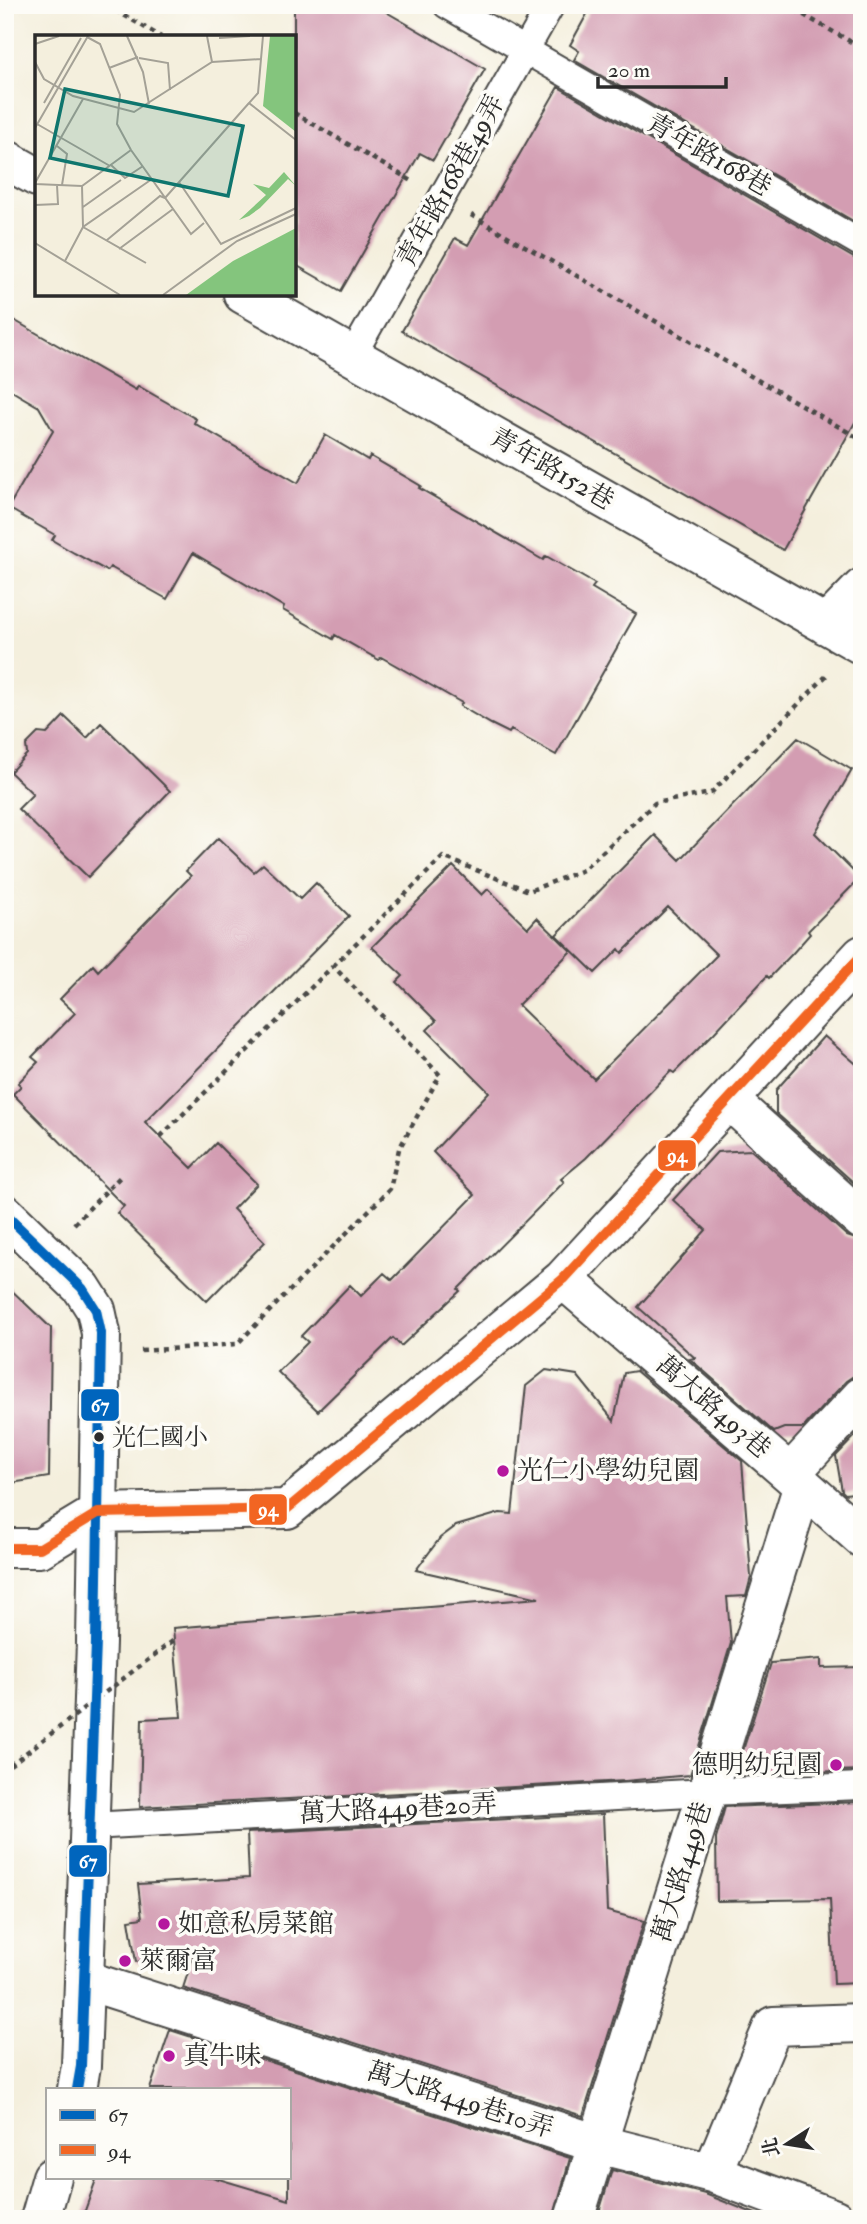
<svg xmlns="http://www.w3.org/2000/svg" width="867" height="2224" font-family="'IM FELL Double Pica','Noto Serif TC',serif">
<rect width="100%" height="100%" fill="#fdfcf7"/>
<filter id="ink" filterUnits="userSpaceOnUse"><feTurbulence type="fractalNoise" baseFrequency=".0143" numOctaves="2"/><feDisplacementMap in="SourceGraphic" scale="14" xChannelSelector="R" yChannelSelector="G"/><feConvolveMatrix kernelMatrix="1 2 1 2 8 2 1 2 1" color-interpolation-filters="sRGB"/></filter>
<filter id="wash" filterUnits="userSpaceOnUse"><feTurbulence type="fractalNoise" baseFrequency=".00686" numOctaves="4" result="noise"/><feDisplacementMap in="SourceGraphic" scale="28" xChannelSelector="R" yChannelSelector="G"/><feGaussianBlur stdDeviation="1.57" result="paint"/><feColorMatrix in="noise" values="0 0 0 0 0 0 0 0 0 0 0 0 0 0 0 0 0 1.4 0 .05"/><feComposite in="paint" operator="in"/></filter>
<g filter="url(#wash)">
<rect width="100%" height="100%" fill="#f4efdd"/>
<g id="blocks">
<path fill="#d39db2" d="M 294,5 L 374,5 L 485,69 L 433,160 L 420,153 L 341,291 L 294,264 Z
M 592,5 L 862,5 L 862,226 L 574,60 L 579,51 L 570,45 Z
M 558,87 L 854,258 L 862,260 L 862,410 L 783,550 L 402,331 L 455,238 L 468,245 Z
M 5,315 L 136,390 L 138,386 L 161,399 L 196,419 L 194,423 L 298,483 L 325,435 L 368,460 L 370,456 L 421,486 L 419,488 L 543,560 L 546,556 L 595,584 L 592,588 L 636,614 L 556,755 L 511,730 L 509,733 L 491,724 L 460,706 L 462,703 L 381,657 L 379,660 L 335,635 L 333,639 L 314,628 L 283,610 L 284,607 L 193,553 L 167,599 L 110,567 L 107,571 L 74,553 L 52,540 L 55,535 L 8,508 L 53,431 L 39,407 L 5,387 Z
M 64,716 L 87,738 L 101,723 L 170,791 L 88,877 L 18,809 L 33,794 L 10,772 L 27,754 L 26,745 L 38,733 L 47,734 Z
M 798,738 L 852,770 L 815,833 L 860,878 L 808,931 L 810,934 L 792,954 L 769,978 L 767,976 L 714,1033 L 674,1073 L 671,1071 L 586,1158 L 561,1179 L 564,1182 L 458,1289 L 460,1291 L 401,1346 L 393,1338 L 318,1411 L 278,1372 L 308,1342 L 301,1336 L 350,1285 L 361,1296 L 384,1273 L 392,1280 L 475,1195 L 433,1152 L 489,1092 L 427,1030 L 436,1021 L 397,982 L 403,976 L 372,947 L 453,866 L 482,895 L 488,889 L 528,928 L 537,918 L 571,951 L 518,1005 L 594,1079 L 717,955 L 668,907 L 622,953 L 619,949 L 595,973 L 556,935 L 655,835 L 680,860 Z
M 218,838 L 254,872 L 263,864 L 300,899 L 316,883 L 349,916 L 145,1122 L 192,1168 L 216,1143 L 257,1184 L 233,1209 L 265,1242 L 207,1301 L 117,1213 L 124,1206 L 13,1094 L 21,1086 L 18,1083 L 38,1062 L 32,1057 L 75,1013 L 60,999 L 93,965 L 98,971 L 191,876 L 186,871 Z
M 824,1036 L 862,1069 L 862,1190 L 776,1113 L 776,1090 Z
M 751,1150 L 847,1236 L 862,1241 L 862,1375 L 855,1375 L 846,1381 L 803,1428 L 784,1428 L 774,1432 L 690,1359 L 695,1358 L 638,1307 L 706,1230 L 673,1200 L 717,1152 Z
M 5,1284 L 51,1328 L 49,1477 L 5,1484 Z
M 546,1370 L 577,1375 L 614,1421 L 624,1373 L 636,1371 L 742,1461 L 751,1577 L 746,1596 L 727,1597 L 731,1643 L 690,1775 L 625,1781 L 140,1807 L 142,1719 L 181,1717 L 173,1628 L 539,1598 L 416,1570 L 440,1538 L 456,1526 L 500,1513 L 512,1514 L 526,1386 Z
M 862,1429 L 862,1492 L 845,1494 L 842,1491 L 836,1456 Z
M 821,1659 L 821,1668 L 862,1667 L 862,1770 L 735,1775 L 771,1663 Z
M 862,1802 L 862,1983 L 834,1984 L 830,1899 L 717,1901 L 716,1839 L 725,1807 Z
M 603,1814 L 607,1911 L 644,1921 L 583,2116 L 183,1988 L 194,1954 L 136,1962 L 129,1920 L 142,1918 L 138,1884 L 249,1878 L 247,1833 Z
M 170,2030 L 570,2158 L 553,2219 L 82,2219 L 97,2177 L 212,2177 L 289,2200 L 289,2089 L 150,2089 Z
M 612,2170 L 705,2194 L 768,2219 L 597,2219 Z"/>
</g>
</g>
<g filter="url(#ink)">
<use href="#blocks" fill-opacity="0" stroke="#494846" stroke-width="2"/>
<g fill="none" stroke-linecap="round" stroke-linejoin="round">
<defs>
<path id="service" d="M 447,5 L 862,244
M 352,356 L 551,5
M 90,1826 L 707,1792 L 862,1786"/>
<path id="minor" d="M 5,159 L 37,177
M 243,294 L 862,645
M 826,625 L 862,588
M 729,1100 L 862,1220
M 5,1214 L 82,1288 L 96,1310 L 101,1333 L 96,1642 L 81,2066 L 77,2089
M 563,1279 L 790,1474 L 862,1538
M 790,1474 L 862,1396
M 5,1548 L 40,1548 L 98,1513 L 287,1509 L 563,1279 L 862,955
M 85,1980 L 598,2144 L 712,2173 L 835,2219
M 712,2173 L 773,2026 L 862,2023
M 40,2219 L 52,2177
M 574,2219 L 803,1485"/>
</defs>
<use href="#service" stroke="#494846" stroke-width="30"/>
<use href="#minor" stroke="#494846" stroke-width="42"/>
<path stroke="#494846" stroke-width="4.5" stroke-dasharray="5 5" stroke-linecap="butt" d="M 107,5 L 161,37
M 786,5 L 862,48
M 294,113 L 412,181
M 471,215 L 862,440
M 333,966 L 443,857 L 529,891 L 583,870 L 655,803 L 711,793 L 829,673
M 74,1224 L 122,1175
M 141,1351 L 237,1344 L 390,1189 L 399,1149 L 440,1075 L 333,966 L 160,1137"/>
<use href="#service" stroke="#fff" stroke-width="26"/>
<use href="#minor" stroke="#fff" stroke-width="38"/>
<path stroke="#494846" stroke-width="4.5" stroke-dasharray="5 5" stroke-linecap="butt" d="M 10,1765 L 174,1640"/>
<defs>
<path id="bus-1" d="M 5,1214 L 82,1288 L 96,1310 L 101,1333 L 96,1642 L 81,2066 L 77,2089"/>
<path id="bus-2" d="M 5,1548 L 40,1548 L 98,1513 L 287,1509 L 563,1279 L 862,955"/>
</defs>
<use href="#bus-1" stroke="#fdfcf7" stroke-width="16"/>
<use href="#bus-2" stroke="#fdfcf7" stroke-width="16"/>
<use href="#bus-1" stroke="#0065bd" stroke-width="10"/>
<use href="#bus-2" stroke="#f26522" stroke-width="10"/>
</g>
</g>
<circle fill="#2b2b2b" stroke="#fdfcf7" stroke-width="2.5" cx="99" cy="1437" r="6"/>
<g fill="#b5179e" stroke="#fdfcf7" stroke-width="2.5">
<circle cx="503" cy="1471" r="7"/>
<circle cx="836" cy="1765" r="7"/>
<circle cx="164" cy="1924" r="7"/>
<circle cx="125" cy="1961" r="7"/>
<circle cx="169" cy="2056" r="7"/>
</g>
<g text-anchor="middle" dominant-baseline="central" stroke-width="7" stroke-linejoin="round" paint-order="stroke">
<g font-size="24" fill="#2b2b2b" stroke="#fdfcf7" text-anchor="start">
<text x="112" y="1437">光仁國小</text>
</g>
<g font-size="26" fill="#2b2b2b" stroke="#fdfcf7">
<text transform="translate(709 155) rotate(30)">青年路168巷</text>
<text transform="translate(451 181) rotate(-61)">青年路168巷49弄</text>
<text transform="translate(552 469) rotate(30)">青年路152巷</text>
<text transform="translate(713 1407) rotate(41)">萬大路493巷</text>
<text transform="translate(398 1809) rotate(-3)">萬大路449巷20弄</text>
<text transform="translate(682 1872) rotate(-73)">萬大路449巷</text>
<text transform="translate(460 2100) rotate(18)">萬大路449巷10弄</text>
</g>
<g font-size="26" fill="#2b2b2b" stroke="#fdfcf7" text-anchor="start">
<text x="517" y="1471">光仁小學幼兒園</text>
<text x="822" y="1765" text-anchor="end">德明幼兒園</text>
<text x="178" y="1924">如意私房菜館</text>
<text x="139" y="1961">萊爾富</text>
<text x="183" y="2056">真牛味</text>
</g>
</g>
<g transform="translate(35 35)">
<rect width="261" height="261" fill="#f4efdd"/>
<path d="M 235,1 L 261,1 L 261,97 L 228,71 ZM 249,137 L 261,151 L 253,144 L 225,173 L 214,181 L 204,185 L 231,160 L 218,149 L 234,153 ZM 261,193 L 261,260 L 151,260 L 198,226 Z" fill="#84c57d"/>
<path fill="none" stroke="#a4a196" stroke-width="2" d="M 92,1 L 108,37 L 114,69M 172,1 L 177,27M 228,1 L 223,58 L 214,68 L 261,105M 52,2 L 65,9 L 85,60 L 82,89 L 96,115 L 156,199 L 169,188M 184,3 L 215,1M 0,9 L 24,1M 104,23 L 133,28 L 135,55M 0,27 L 9,44 L 38,61 L 99,77 L 177,27 L 226,24M 74,33 L 103,22M 9,68 L 46,3M 2,89 L 75,131M 0,93 L 53,1M 22,111 L 32,119 L 27,150M 76,130 L 90,143 L 108,131M 144,147 L 186,209 L 261,173M 0,148 L 48,64M 0,149 L 47,151 L 96,115M 47,151 L 48,192M 130,163 L 214,68M 0,170 L 23,169 L 22,150M 48,172 L 86,145M 48,192 L 111,228M 72,205 L 125,161 L 130,163M 0,208 L 85,260M 84,214 L 138,174M 30,226 L 48,192 L 117,144M 128,260 L 202,206 L 261,179"/>
<path fill="#0f766e" fill-opacity="0.15" stroke="#0f766e" stroke-width="3.5" d="M 30,54 L 208,91 L 193,161 L 15,123 Z"/>
<rect width="261" height="261" fill="none" stroke="#2b2b2b" stroke-width="3.5"/>
</g>
<g stroke="#fdfcf7" stroke-width="2.5">
<rect x="657" y="1139" width="40" height="33" rx="7" fill="#f26522"/>
<rect x="80" y="1388" width="40" height="34" rx="7" fill="#0065bd"/>
<rect x="248" y="1493" width="40" height="33" rx="7" fill="#f26522"/>
<rect x="68" y="1844" width="40" height="34" rx="7" fill="#0065bd"/>
</g>
<g font-size="19" text-anchor="middle" font-weight="bold" fill="#fff">
<text x="677" y="1162">94</text>
<text x="100" y="1412">67</text>
<text x="268" y="1516">94</text>
<text x="88" y="1868">67</text>
</g>
<rect width="867" height="2224" fill="none" stroke="#fdfcf7" stroke-width="28"/>
<rect x="46" y="2088" width="245" height="91" fill="#fdfcf7" stroke="#a9a8a5" stroke-width="2"/>
<rect x="60" y="2110" width="35" height="10" fill="#0065bd" stroke="#a9a8a5" stroke-width="2"/>
<text x="108" y="2122" font-size="21" fill="#2b2b2b">67</text>
<rect x="60" y="2145" width="35" height="10" fill="#f26522" stroke="#a9a8a5" stroke-width="2"/>
<text x="108" y="2158" font-size="21" fill="#2b2b2b">94</text>
<g transform="translate(787 2144) rotate(258)" stroke="#fdfcf7" stroke-width="5" paint-order="stroke">
<path d="M0-5L12 26L0 18L-12 26Z" fill="#2b2b2b"/>
<text y="-10" font-size="19" font-weight="bold" text-anchor="middle" fill="#2b2b2b">北</text>
</g>
<path d="M598 77v10h128v-10" fill="none" stroke="#2b2b2b" stroke-width="3.5"/>
<text x="608" y="77" font-size="21" fill="#2b2b2b" stroke="#fdfcf7" stroke-width="5" paint-order="stroke">20 m</text>
</svg>
